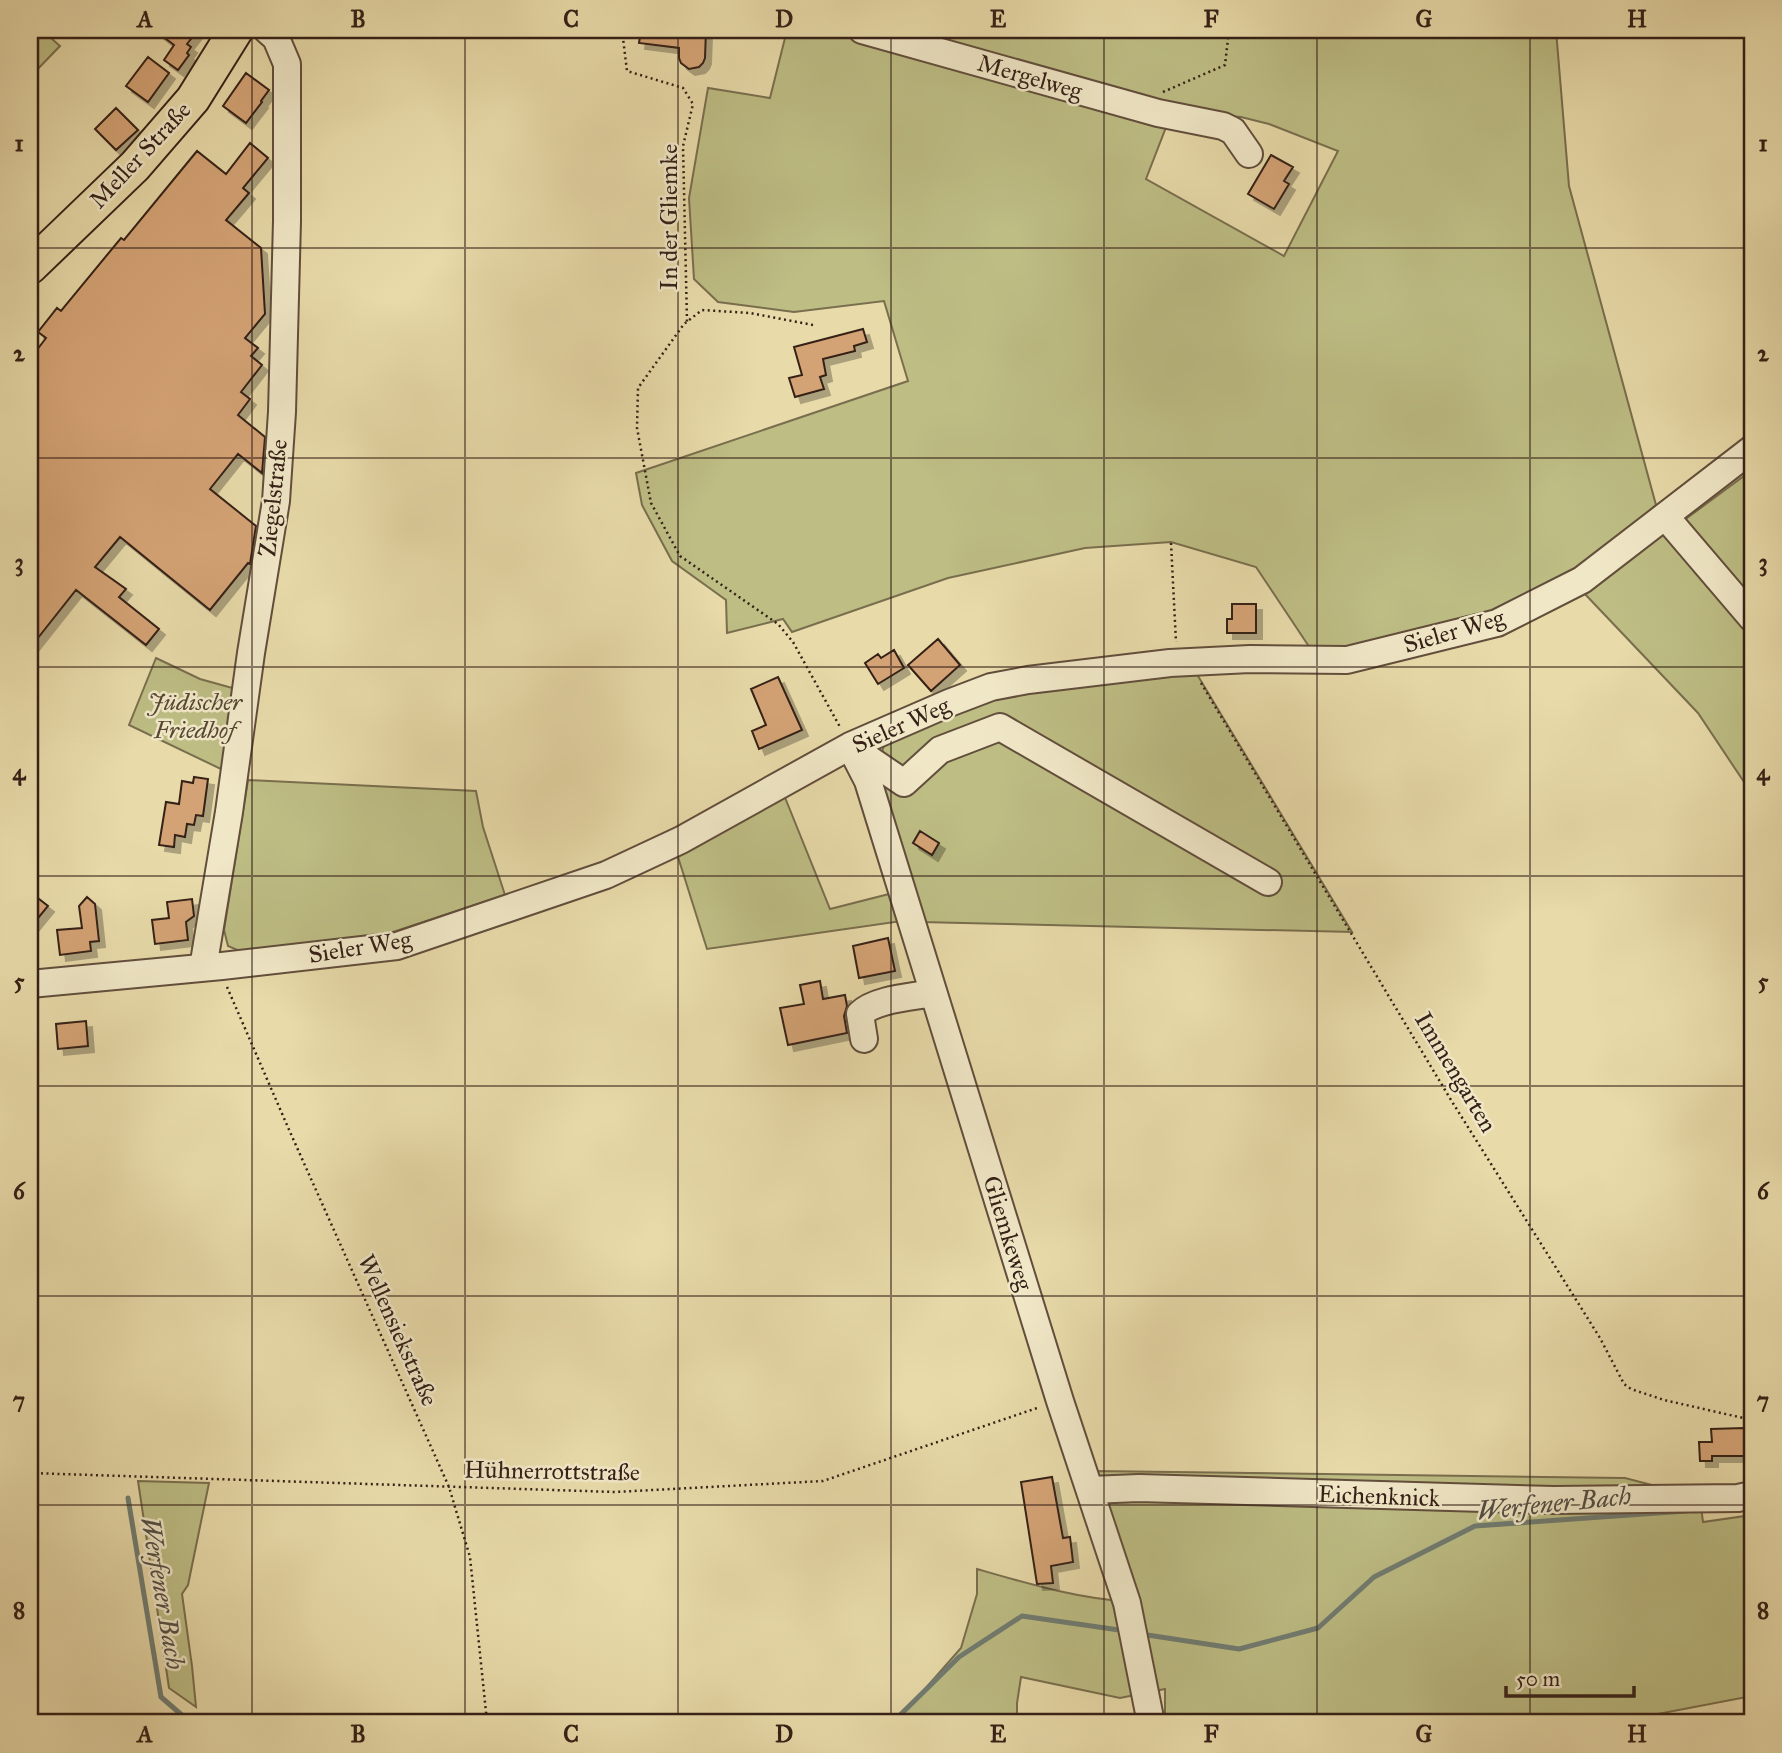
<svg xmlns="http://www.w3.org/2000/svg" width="1782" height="1753" font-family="'IM FELL Great Primer',serif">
<defs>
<filter id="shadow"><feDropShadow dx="6" dy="6" stdDeviation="0" flood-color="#0004"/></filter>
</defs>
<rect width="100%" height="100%" fill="#e8daa9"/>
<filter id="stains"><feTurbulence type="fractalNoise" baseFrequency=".00286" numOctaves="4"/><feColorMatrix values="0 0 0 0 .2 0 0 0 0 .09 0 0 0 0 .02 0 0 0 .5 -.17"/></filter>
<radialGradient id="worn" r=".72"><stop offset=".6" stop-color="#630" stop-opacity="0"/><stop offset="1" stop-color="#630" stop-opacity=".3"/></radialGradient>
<path fill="#bdbd84" stroke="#796e4e" stroke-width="2" fill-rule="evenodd" d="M 30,30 L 42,30 L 60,46 L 30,77 Z
M 787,30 L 1556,30 L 1569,186 L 1656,505 L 1579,575 L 1494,616 L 1344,649 L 1310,648 L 1256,567 L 1171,542 L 1085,548 L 948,578 L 792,632 L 783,619 L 727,633 L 726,600 L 672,561 L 642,505 L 636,473 L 908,381 L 884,301 L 794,312 L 718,302 L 694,279 L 689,198 L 708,88 L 770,98 ZM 1174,112 L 1241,117 L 1269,124 L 1338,151 L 1284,256 L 1146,179 L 1165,130 Z
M 1752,470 L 1752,603 L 1683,521 Z
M 1661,535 L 1675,536 L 1752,628 L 1752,794 L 1698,713 L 1584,593 Z
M 156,658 L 200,679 L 236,689 L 223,770 L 129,725 Z
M 1195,671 L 1352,932 L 920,922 L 874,779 L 885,742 L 995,696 Z
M 248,780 L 476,791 L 483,827 L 505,895 L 381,936 L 242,952 L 228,946 L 224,930 Z
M 784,795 L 830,909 L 893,893 L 902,921 L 707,949 L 678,857 Z
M 1095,1471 L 1625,1478 L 1671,1490 L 1699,1491 L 1703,1522 L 1752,1515 L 1752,1696 L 1611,1723 L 1165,1723 L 1165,1689 L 1120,1698 L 1021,1677 L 1017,1703 L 1017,1723 L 895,1723 L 961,1648 L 977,1594 L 977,1569 C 1029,1584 1079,1599 1133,1602 Z
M 138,1481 L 209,1483 L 188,1585 L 182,1594 L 192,1666 L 196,1707 L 169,1688 Z"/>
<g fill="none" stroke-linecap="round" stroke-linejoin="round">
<path stroke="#707c72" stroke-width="5" d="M 128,1498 L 161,1697 L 191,1723
M 1141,1634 L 1239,1649 L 1318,1628 L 1374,1577 L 1475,1526 L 1686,1511
M 889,1723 L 893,1722 L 959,1657 L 1022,1616 L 1126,1631"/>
</g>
<path fill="#d4a375" stroke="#352017" stroke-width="2" filter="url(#shadow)" d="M 154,30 L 198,30 L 187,44 L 191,47 L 187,53 L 189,55 L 178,70 L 164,60 L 174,45 Z
M 641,30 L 706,30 L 705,58 L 703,63 L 699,67 L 689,69 L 681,63 L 679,58 L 679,48 L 639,43 Z
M 148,57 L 169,73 L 148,102 L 126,86 Z
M 246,73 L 269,90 L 261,101 L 262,102 L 246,123 L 223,106 Z
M 116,108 L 138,130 L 116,150 L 95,129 Z
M 250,143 L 268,158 L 243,188 L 249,193 L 226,220 L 261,248 L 265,314 L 245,338 L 258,348 L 251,356 L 262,365 L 241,392 L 250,399 L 238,415 L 265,437 L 262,473 L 238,454 L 210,489 L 256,526 L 250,564 L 248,563 L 210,610 L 120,537 L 95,567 L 126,589 L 119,597 L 159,629 L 146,645 L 76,590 L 30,648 L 30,359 L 46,338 L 38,332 L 57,308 L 61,311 L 121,238 L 124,240 L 197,151 L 226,174 Z
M 1271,155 L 1293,167 L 1284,181 L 1289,184 L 1274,209 L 1248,194 Z
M 863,329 L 867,342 L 854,346 L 855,351 L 823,359 L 826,375 L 820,377 L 824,389 L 795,397 L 789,378 L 802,375 L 794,347 Z
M 1232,604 L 1256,604 L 1256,633 L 1227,633 L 1227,619 L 1232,619 Z
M 938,639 L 960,665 L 931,691 L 908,665 Z
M 894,650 L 904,668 L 878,684 L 865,663 L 878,654 L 881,658 Z
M 778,677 L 802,730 L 759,749 L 752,731 L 766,725 L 751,689 Z
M 194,777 L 208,779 L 203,816 L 196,815 L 194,825 L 187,824 L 185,837 L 175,835 L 174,847 L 159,845 L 166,802 L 179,804 L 182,781 L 193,783 Z
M 920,831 L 939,843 L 932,855 L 913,843 Z
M 30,892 L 48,906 L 30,928 Z
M 87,897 L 95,904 L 99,941 L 90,942 L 91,951 L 60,955 L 57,930 L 82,928 L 79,906 Z
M 192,899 L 194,916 L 186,922 L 188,940 L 155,944 L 152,920 L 169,918 L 167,902 Z
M 888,938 L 895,971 L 859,978 L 853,946 Z
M 820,981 L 823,999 L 845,995 L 847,1006 L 844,1016 L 847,1033 L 788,1045 L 780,1008 L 804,1004 L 800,985 Z
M 86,1021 L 88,1046 L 58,1049 L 56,1024 Z
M 1744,1428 L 1745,1456 L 1712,1456 L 1712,1461 L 1700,1461 L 1699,1442 L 1712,1442 L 1711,1429 Z
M 1052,1477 L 1063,1538 L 1070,1537 L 1073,1562 L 1051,1566 L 1053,1583 L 1037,1584 L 1021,1482 Z"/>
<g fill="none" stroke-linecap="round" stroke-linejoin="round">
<defs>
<path id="minor" d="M 862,30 L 1158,113 L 1223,126 L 1233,131 L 1249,154
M 1665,516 L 1752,618
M 850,746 L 868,781 L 1060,1401 L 1127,1603 L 1151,1723
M 854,749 L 904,783 L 940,750 L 1000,727 L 1268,882
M 203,968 L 229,812 L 251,653 L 276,501 L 282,412 L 287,221 L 287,64 L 276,38 L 267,30
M 30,984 L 222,966 L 397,946 L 606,875 L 681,840 L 850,746 L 949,703 L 991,687 L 1028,680 L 1170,663 L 1250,659 L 1347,660 L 1497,623 L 1582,580 L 1752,449
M 864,1039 L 860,1014 C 875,999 912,997 933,993
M 1090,1490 L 1139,1488 L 1554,1500 L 1738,1498 L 1752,1495"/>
<path id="major" d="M 30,267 L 135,166 L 193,99 L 236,30"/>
</defs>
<use href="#minor" stroke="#624e3c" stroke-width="30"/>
<use href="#major" stroke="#352017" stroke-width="37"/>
<path stroke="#352017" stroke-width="2.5" stroke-dasharray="2 3.5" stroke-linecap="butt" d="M 622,30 L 627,71 L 683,88 L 693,104 L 683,146 L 687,322
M 1163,92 L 1225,65 L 1229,30
M 813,325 L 750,313 L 702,310 L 684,324 L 638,388 L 637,428 L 651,503 L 680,556 L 778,624 L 793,642 L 840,727
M 1171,543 L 1176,642
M 1201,683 L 1451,1100 L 1600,1338 L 1624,1384 L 1631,1389 L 1664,1400 L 1752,1420
M 227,987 L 290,1132 L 449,1487 L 470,1557 L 486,1712 L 489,1723
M 30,1473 L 615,1492 L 823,1481 L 1040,1407"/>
<use href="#minor" stroke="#f0e7c7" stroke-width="26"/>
<use href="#major" stroke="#e8daa9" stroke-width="33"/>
</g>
<path fill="none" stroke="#352017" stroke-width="2" stroke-opacity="0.55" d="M 252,30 L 252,1723M 465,30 L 465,1723M 678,30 L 678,1723M 891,30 L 891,1723M 1104,30 L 1104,1723M 1317,30 L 1317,1723M 1530,30 L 1530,1723M 30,248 L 1752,248M 30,458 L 1752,458M 30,667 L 1752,667M 30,876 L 1752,876M 30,1086 L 1752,1086M 30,1296 L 1752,1296M 30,1505 L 1752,1505"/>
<g text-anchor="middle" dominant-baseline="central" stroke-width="5" stroke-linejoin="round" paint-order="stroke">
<g font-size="24" fill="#352017" stroke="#f0e7c7">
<text transform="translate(1030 77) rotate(16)">Mergelweg</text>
<text transform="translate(140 155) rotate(-47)">Meller Straße</text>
<text transform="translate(669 217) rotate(-90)">In der Gliemke</text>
<text transform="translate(273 498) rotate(-84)">Ziegelstraße</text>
<text transform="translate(1454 631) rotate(-16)">Sieler Weg</text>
<text transform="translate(901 725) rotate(-24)">Sieler Weg</text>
<text transform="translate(360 947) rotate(-9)">Sieler Weg</text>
<text transform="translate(1456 1072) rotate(59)">Immengarten</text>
<text transform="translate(1008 1233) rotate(73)">Gliemkeweg</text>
<text transform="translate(398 1330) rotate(66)">Wellensiekstraße</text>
<text transform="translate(552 1471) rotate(1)">Hühnerrottstraße</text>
<text transform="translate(1379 1496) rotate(2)">Eichenknick</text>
</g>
<g font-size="24" font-style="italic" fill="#574732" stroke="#f0e7c7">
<text x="195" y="702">Jüdischer<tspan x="195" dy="28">Friedhof</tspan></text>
</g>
<g font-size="26" font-style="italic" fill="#534e45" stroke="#f0e7c7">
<text transform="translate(1554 1503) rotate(-6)">Werfener Bach</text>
<text transform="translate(163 1593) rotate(80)">Werfener Bach</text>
</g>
</g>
<rect width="1782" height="1753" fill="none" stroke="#e8daa9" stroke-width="77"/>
<path d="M1506 1686v10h128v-10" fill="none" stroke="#352017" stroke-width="3.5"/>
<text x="1516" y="1686" font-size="21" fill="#352017" stroke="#f0e7c7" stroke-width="5" paint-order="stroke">50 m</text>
<rect x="38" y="38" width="1706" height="1676" fill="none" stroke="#352017" stroke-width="2.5"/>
<g font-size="23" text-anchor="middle" font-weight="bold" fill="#352017">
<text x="145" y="27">A</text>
<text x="358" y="27">B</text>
<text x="571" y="27">C</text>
<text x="784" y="27">D</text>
<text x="998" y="27">E</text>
<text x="1211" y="27">F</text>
<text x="1424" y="27">G</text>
<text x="1637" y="27">H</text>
<text x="19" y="151">1</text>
<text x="1763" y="151">1</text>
<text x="19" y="361">2</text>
<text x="1763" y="361">2</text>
<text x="19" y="570">3</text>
<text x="1763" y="570">3</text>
<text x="19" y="780">4</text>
<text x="1763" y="780">4</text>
<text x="19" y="989">5</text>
<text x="1763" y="989">5</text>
<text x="19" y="1199">6</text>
<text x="1763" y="1199">6</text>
<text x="19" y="1408">7</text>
<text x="1763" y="1408">7</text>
<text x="19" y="1618">8</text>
<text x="1763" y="1618">8</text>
<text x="145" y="1742">A</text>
<text x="358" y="1742">B</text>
<text x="571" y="1742">C</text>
<text x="784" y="1742">D</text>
<text x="998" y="1742">E</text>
<text x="1211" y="1742">F</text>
<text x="1424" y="1742">G</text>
<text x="1637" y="1742">H</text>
</g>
<rect width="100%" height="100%" filter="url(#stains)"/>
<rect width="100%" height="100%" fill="url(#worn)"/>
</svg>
